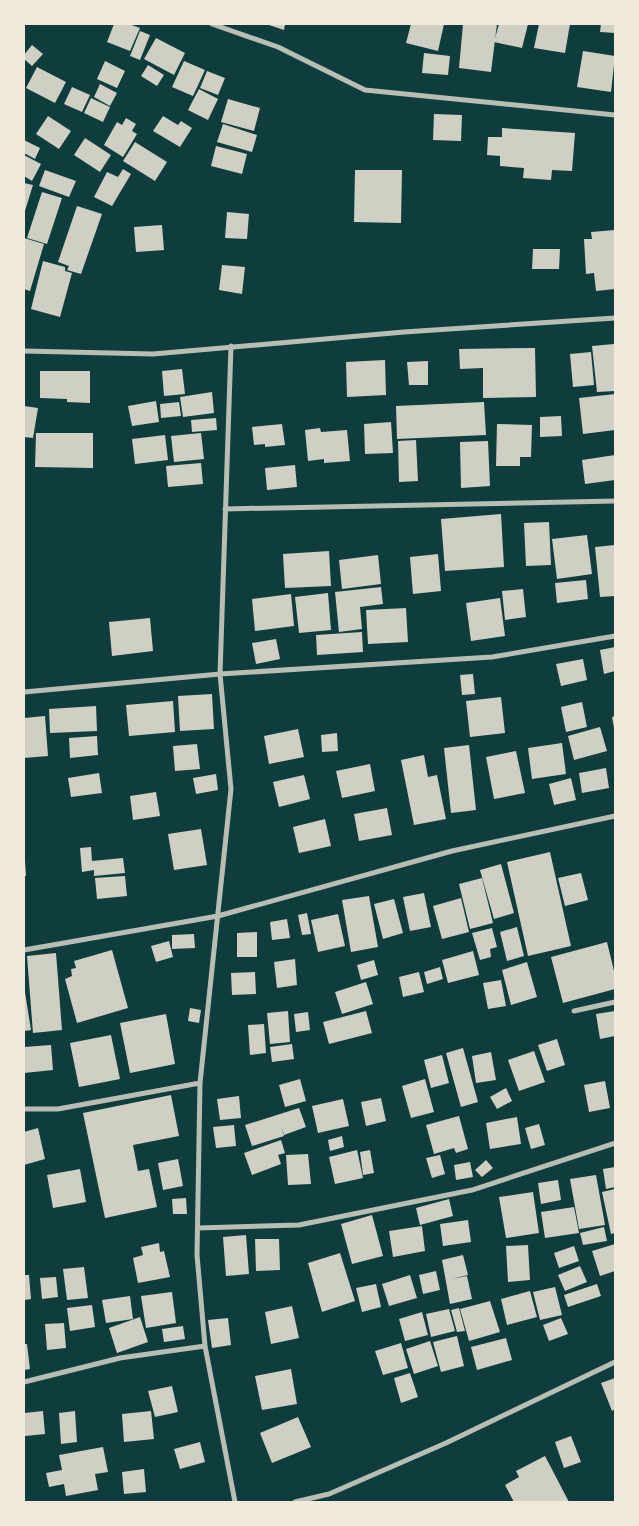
<svg xmlns="http://www.w3.org/2000/svg" width="639" height="1526" font-family="'Space Grotesk',sans-serif">
<rect width="100%" height="100%" fill="#0f3d3e"/>
<path fill="#cfcfc3" d="M 114,24 L 129,24 L 140,28 L 130,51 L 107,42 Z
M 266,24 L 285,24 L 284,30 Z
M 411,24 L 444,24 L 438,51 L 406,43 Z
M 463,24 L 497,24 L 491,72 L 459,68 Z
M 499,24 L 528,24 L 522,48 L 494,42 Z
M 539,24 L 570,24 L 565,53 L 534,48 Z
M 601,24 L 615,24 L 615,33 L 600,32 Z
M 140,31 L 150,35 L 140,60 L 130,56 Z
M 156,38 L 185,53 L 174,75 L 144,59 Z
M 32,45 L 43,54 L 32,66 L 24,59 L 24,55 Z
M 583,51 L 615,56 L 611,92 L 577,87 Z
M 424,53 L 450,56 L 448,75 L 422,73 Z
M 105,61 L 125,71 L 117,88 L 97,79 Z
M 184,61 L 205,70 L 193,96 L 172,87 Z
M 148,65 L 164,75 L 157,86 L 141,76 Z
M 37,67 L 66,82 L 55,103 L 26,88 Z
M 207,71 L 225,78 L 218,95 L 200,88 Z
M 100,84 L 117,93 L 110,106 L 94,97 Z
M 72,87 L 90,95 L 82,112 L 64,104 Z
M 199,89 L 218,99 L 208,120 L 188,110 Z
M 91,98 L 110,107 L 103,122 L 84,113 Z
M 228,99 L 260,108 L 254,131 L 221,122 Z
M 434,114 L 462,115 L 461,141 L 433,140 Z
M 48,116 L 71,131 L 59,149 L 36,134 Z
M 163,116 L 178,125 L 181,121 L 192,128 L 180,147 L 153,131 Z
M 126,118 L 136,124 L 132,131 L 137,134 L 123,157 L 104,145 L 117,122 L 122,125 Z
M 223,124 L 257,135 L 252,152 L 217,142 Z
M 502,128 L 575,133 L 572,171 L 552,170 L 551,180 L 523,178 L 524,168 L 500,166 L 500,156 L 487,155 L 488,137 L 502,137 Z
M 85,138 L 111,155 L 100,172 L 74,155 Z
M 24,140 L 40,148 L 35,159 L 24,153 Z
M 135,142 L 167,162 L 155,181 L 123,161 Z
M 216,146 L 247,154 L 242,174 L 211,166 Z
M 24,155 L 41,164 L 32,181 L 24,176 Z
M 123,169 L 131,174 L 112,206 L 94,197 L 107,172 L 118,177 Z
M 45,170 L 76,181 L 69,197 L 39,186 Z
M 355,170 L 402,170 L 401,223 L 354,222 Z
M 24,183 L 33,185 L 24,214 Z
M 42,192 L 62,198 L 47,244 L 27,238 Z
M 77,206 L 102,214 L 81,274 L 67,270 L 69,266 L 58,262 Z
M 227,212 L 249,214 L 247,239 L 225,238 Z
M 162,225 L 164,250 L 136,252 L 134,227 Z
M 615,230 L 615,289 L 596,291 L 594,273 L 586,274 L 584,239 L 592,239 L 591,232 Z
M 24,238 L 44,244 L 30,291 L 24,289 Z
M 533,249 L 560,249 L 559,269 L 532,269 Z
M 43,261 L 65,267 L 65,271 L 72,273 L 60,317 L 31,309 Z
M 222,265 L 245,267 L 242,294 L 219,290 Z
M 614,344 L 615,391 L 597,392 L 592,346 Z
M 535,348 L 536,397 L 483,398 L 483,368 L 460,369 L 459,349 Z
M 591,352 L 594,385 L 573,387 L 570,354 Z
M 385,360 L 386,395 L 347,397 L 346,362 Z
M 428,361 L 428,385 L 409,385 L 407,362 Z
M 182,369 L 185,394 L 164,396 L 162,371 Z
M 40,371 L 90,371 L 90,403 L 67,402 L 67,399 L 40,398 Z
M 212,392 L 214,413 L 183,417 L 180,397 Z
M 615,394 L 615,430 L 583,434 L 579,398 Z
M 156,401 L 159,422 L 132,426 L 128,406 Z
M 179,402 L 181,416 L 161,418 L 160,404 Z
M 484,402 L 486,435 L 397,439 L 396,406 Z
M 24,406 L 38,408 L 33,438 L 24,437 Z
M 561,416 L 562,436 L 540,437 L 540,417 Z
M 216,418 L 217,430 L 192,432 L 191,420 Z
M 391,422 L 393,453 L 365,454 L 364,424 Z
M 282,424 L 285,445 L 265,447 L 265,444 L 254,445 L 252,427 Z
M 497,424 L 532,425 L 531,457 L 520,457 L 520,466 L 496,466 Z
M 320,428 L 321,432 L 347,430 L 350,461 L 324,463 L 324,459 L 308,461 L 305,430 Z
M 36,433 L 93,433 L 93,468 L 35,467 Z
M 201,433 L 204,459 L 174,462 L 171,436 Z
M 165,435 L 168,460 L 135,464 L 132,439 Z
M 416,440 L 418,481 L 399,482 L 398,441 Z
M 488,441 L 490,486 L 461,488 L 460,442 Z
M 615,455 L 615,480 L 585,484 L 582,460 Z
M 201,463 L 203,484 L 168,487 L 166,466 Z
M 295,465 L 297,487 L 267,490 L 265,468 Z
M 501,514 L 504,567 L 445,571 L 441,519 Z
M 549,522 L 551,565 L 526,566 L 524,523 Z
M 587,535 L 592,574 L 557,579 L 552,539 Z
M 615,545 L 615,596 L 600,597 L 595,547 Z
M 329,551 L 331,586 L 285,588 L 283,554 Z
M 438,554 L 441,591 L 413,594 L 410,557 Z
M 378,555 L 381,584 L 342,589 L 339,560 Z
M 586,580 L 588,599 L 557,603 L 555,583 Z
M 381,587 L 383,604 L 360,607 L 362,629 L 339,632 L 335,592 Z
M 523,589 L 526,617 L 505,620 L 502,591 Z
M 328,593 L 331,630 L 299,633 L 295,597 Z
M 291,594 L 294,626 L 255,631 L 252,599 Z
M 500,598 L 505,636 L 471,641 L 466,603 Z
M 406,608 L 408,642 L 368,644 L 366,610 Z
M 150,618 L 153,651 L 112,656 L 109,622 Z
M 362,632 L 363,652 L 317,655 L 316,635 Z
M 276,639 L 280,659 L 256,664 L 252,643 Z
M 615,647 L 615,671 L 604,674 L 600,650 Z
M 583,659 L 587,680 L 561,686 L 556,664 Z
M 473,674 L 475,694 L 462,695 L 460,675 Z
M 212,694 L 214,729 L 180,731 L 178,696 Z
M 501,697 L 505,733 L 470,737 L 466,701 Z
M 173,701 L 175,732 L 129,736 L 126,705 Z
M 582,702 L 587,727 L 566,732 L 561,707 Z
M 96,706 L 97,731 L 50,733 L 49,709 Z
M 45,716 L 48,756 L 24,758 L 24,718 Z
M 615,716 L 615,728 L 614,728 L 612,717 Z
M 600,727 L 607,751 L 574,760 L 568,736 Z
M 298,729 L 304,757 L 269,764 L 264,736 Z
M 337,733 L 338,751 L 322,752 L 321,735 Z
M 97,736 L 98,755 L 70,758 L 69,738 Z
M 562,743 L 566,774 L 532,779 L 528,748 Z
M 197,744 L 200,769 L 175,771 L 173,746 Z
M 469,745 L 476,810 L 451,813 L 444,748 Z
M 516,751 L 525,793 L 494,799 L 486,757 Z
M 424,755 L 428,777 L 437,775 L 446,819 L 414,825 L 401,760 Z
M 370,764 L 375,791 L 342,798 L 336,771 Z
M 606,768 L 609,788 L 582,793 L 579,773 Z
M 99,773 L 102,793 L 71,797 L 68,778 Z
M 216,774 L 218,790 L 196,794 L 193,778 Z
M 304,775 L 310,799 L 279,807 L 273,782 Z
M 571,778 L 576,800 L 554,805 L 549,784 Z
M 156,792 L 160,816 L 133,820 L 130,796 Z
M 387,808 L 392,835 L 359,841 L 354,814 Z
M 325,819 L 331,846 L 299,853 L 293,827 Z
M 201,829 L 207,865 L 174,870 L 168,834 Z
M 91,847 L 92,861 L 123,858 L 125,873 L 94,876 L 94,870 L 82,872 L 80,848 Z
M 550,852 L 571,946 L 528,956 L 507,862 Z
M 24,861 L 25,861 L 26,876 L 24,876 Z
M 501,864 L 514,913 L 494,919 L 480,870 Z
M 581,873 L 588,900 L 565,906 L 558,878 Z
M 125,876 L 127,896 L 97,899 L 95,878 Z
M 482,878 L 493,923 L 470,929 L 459,884 Z
M 424,893 L 431,927 L 410,931 L 403,897 Z
M 369,896 L 378,947 L 351,952 L 342,900 Z
M 461,898 L 469,932 L 442,939 L 433,906 Z
M 394,899 L 403,933 L 383,939 L 374,904 Z
M 307,913 L 311,934 L 302,935 L 298,915 Z
M 338,914 L 345,946 L 318,952 L 311,920 Z
M 287,919 L 290,938 L 272,940 L 270,922 Z
M 517,927 L 524,956 L 507,961 L 500,932 Z
M 492,928 L 497,947 L 490,949 L 491,957 L 480,960 L 472,933 Z
M 257,932 L 257,957 L 237,957 L 237,933 Z
M 194,934 L 195,948 L 172,949 L 172,935 Z
M 169,941 L 173,957 L 156,962 L 151,946 Z
M 607,942 L 615,975 L 615,989 L 563,1003 L 551,957 Z
M 112,950 L 128,1008 L 77,1023 L 65,979 L 72,976 L 71,969 L 76,968 L 74,961 Z
M 473,951 L 479,975 L 448,983 L 442,960 Z
M 56,953 L 62,1030 L 33,1033 L 27,956 Z
M 295,959 L 297,985 L 277,988 L 274,962 Z
M 374,960 L 378,975 L 361,980 L 357,965 Z
M 527,962 L 537,997 L 511,1005 L 502,970 Z
M 440,967 L 443,979 L 427,984 L 424,972 Z
M 255,972 L 256,994 L 232,995 L 231,973 Z
M 419,972 L 424,992 L 403,997 L 399,977 Z
M 501,980 L 506,1006 L 488,1009 L 483,983 Z
M 366,982 L 373,1004 L 342,1014 L 335,992 Z
M 24,986 L 31,1030 L 24,1031 Z
M 190,1008 L 201,1010 L 199,1023 L 188,1021 Z
M 288,1011 L 290,1042 L 270,1044 L 267,1013 Z
M 366,1011 L 372,1033 L 329,1044 L 323,1022 Z
M 615,1011 L 615,1036 L 600,1039 L 596,1014 Z
M 308,1012 L 310,1030 L 296,1032 L 294,1014 Z
M 166,1014 L 175,1064 L 130,1073 L 120,1023 Z
M 264,1024 L 266,1053 L 250,1055 L 248,1025 Z
M 111,1035 L 120,1079 L 79,1087 L 70,1043 Z
M 557,1039 L 565,1065 L 547,1071 L 538,1045 Z
M 292,1044 L 294,1059 L 272,1062 L 270,1047 Z
M 51,1045 L 53,1070 L 24,1073 L 24,1047 Z
M 463,1048 L 478,1102 L 461,1107 L 446,1053 Z
M 534,1051 L 545,1082 L 519,1091 L 508,1060 Z
M 491,1052 L 496,1080 L 476,1083 L 472,1056 Z
M 442,1055 L 449,1083 L 431,1088 L 424,1060 Z
M 300,1079 L 306,1101 L 285,1107 L 279,1085 Z
M 425,1079 L 434,1112 L 411,1118 L 402,1086 Z
M 605,1081 L 610,1108 L 589,1112 L 584,1085 Z
M 506,1088 L 512,1101 L 497,1109 L 490,1097 Z
M 171,1095 L 179,1136 L 133,1145 L 138,1171 L 149,1169 L 157,1207 L 105,1218 L 83,1113 Z
M 239,1096 L 241,1118 L 220,1120 L 217,1099 Z
M 381,1098 L 386,1121 L 366,1126 L 361,1102 Z
M 343,1099 L 349,1126 L 318,1133 L 312,1106 Z
M 299,1108 L 306,1127 L 284,1135 L 281,1125 L 284,1136 L 252,1146 L 245,1125 Z
M 459,1116 L 468,1149 L 456,1153 L 454,1148 L 434,1154 L 426,1125 Z
M 517,1117 L 521,1144 L 490,1149 L 486,1123 Z
M 539,1124 L 545,1145 L 531,1149 L 525,1128 Z
M 234,1125 L 236,1146 L 216,1148 L 213,1127 Z
M 38,1128 L 45,1159 L 24,1165 L 24,1132 Z
M 342,1136 L 344,1147 L 330,1151 L 328,1140 Z
M 281,1140 L 285,1153 L 278,1155 L 281,1164 L 252,1175 L 244,1153 Z
M 357,1150 L 363,1178 L 335,1184 L 329,1157 Z
M 370,1150 L 374,1173 L 363,1175 L 360,1152 Z
M 308,1154 L 311,1184 L 288,1185 L 286,1155 Z
M 440,1155 L 445,1174 L 432,1178 L 426,1158 Z
M 178,1159 L 183,1186 L 163,1190 L 158,1163 Z
M 486,1160 L 493,1168 L 482,1177 L 475,1170 Z
M 470,1162 L 473,1177 L 456,1180 L 454,1165 Z
M 615,1167 L 615,1187 L 606,1189 L 603,1169 Z
M 80,1169 L 86,1202 L 53,1208 L 47,1175 Z
M 596,1175 L 605,1225 L 579,1229 L 570,1179 Z
M 558,1180 L 561,1200 L 541,1204 L 538,1183 Z
M 615,1189 L 615,1233 L 611,1234 L 602,1192 Z
M 533,1192 L 539,1233 L 506,1238 L 499,1197 Z
M 186,1198 L 187,1214 L 173,1214 L 172,1199 Z
M 449,1199 L 453,1216 L 420,1225 L 416,1208 Z
M 574,1207 L 579,1233 L 545,1238 L 541,1212 Z
M 372,1215 L 383,1256 L 352,1264 L 341,1224 Z
M 468,1220 L 471,1242 L 443,1246 L 440,1224 Z
M 422,1226 L 425,1251 L 393,1257 L 389,1231 Z
M 604,1227 L 607,1241 L 583,1245 L 580,1233 Z
M 246,1235 L 249,1274 L 226,1276 L 223,1237 Z
M 255,1239 L 279,1239 L 280,1270 L 256,1271 Z
M 159,1243 L 160,1252 L 164,1251 L 170,1277 L 138,1283 L 133,1258 L 143,1255 L 141,1247 Z
M 615,1244 L 615,1271 L 600,1276 L 592,1251 Z
M 528,1245 L 530,1280 L 508,1282 L 506,1246 Z
M 574,1246 L 579,1261 L 559,1268 L 554,1253 Z
M 340,1253 L 355,1301 L 322,1312 L 308,1263 Z
M 463,1255 L 468,1275 L 452,1279 L 467,1276 L 472,1299 L 450,1304 L 442,1260 Z
M 580,1266 L 587,1282 L 565,1291 L 558,1275 Z
M 84,1267 L 88,1298 L 67,1300 L 63,1269 Z
M 436,1271 L 440,1290 L 423,1294 L 419,1275 Z
M 24,1275 L 29,1275 L 31,1299 L 24,1300 Z
M 410,1275 L 417,1298 L 389,1306 L 382,1284 Z
M 56,1277 L 58,1297 L 42,1299 L 40,1278 Z
M 376,1284 L 381,1307 L 362,1312 L 356,1288 Z
M 597,1284 L 601,1296 L 568,1307 L 564,1295 Z
M 555,1287 L 562,1315 L 540,1320 L 533,1292 Z
M 530,1291 L 537,1317 L 507,1325 L 501,1299 Z
M 172,1292 L 176,1323 L 146,1328 L 141,1296 Z
M 130,1296 L 133,1319 L 106,1323 L 102,1300 Z
M 490,1301 L 500,1332 L 469,1341 L 460,1309 Z
M 92,1305 L 95,1327 L 70,1331 L 67,1308 Z
M 292,1306 L 299,1338 L 271,1344 L 265,1312 Z
M 459,1308 L 465,1331 L 457,1332 L 451,1310 Z
M 449,1309 L 455,1331 L 431,1337 L 426,1314 Z
M 422,1312 L 428,1335 L 405,1341 L 399,1319 Z
M 140,1317 L 148,1342 L 117,1353 L 109,1328 Z
M 228,1318 L 231,1345 L 212,1348 L 208,1320 Z
M 561,1318 L 568,1334 L 549,1341 L 543,1325 Z
M 64,1323 L 66,1348 L 47,1350 L 45,1324 Z
M 183,1326 L 185,1339 L 164,1342 L 162,1329 Z
M 457,1336 L 464,1366 L 441,1372 L 433,1342 Z
M 506,1338 L 512,1360 L 477,1370 L 471,1347 Z
M 430,1341 L 438,1366 L 414,1374 L 406,1349 Z
M 401,1343 L 408,1368 L 383,1375 L 375,1351 Z
M 24,1344 L 27,1344 L 30,1369 L 24,1370 Z
M 291,1369 L 297,1404 L 262,1410 L 255,1376 Z
M 410,1373 L 418,1397 L 401,1403 L 394,1378 Z
M 615,1378 L 615,1409 L 612,1411 L 601,1383 Z
M 172,1386 L 178,1412 L 155,1417 L 148,1391 Z
M 43,1411 L 45,1434 L 25,1436 L 24,1413 Z
M 75,1411 L 77,1442 L 61,1444 L 59,1413 Z
M 151,1411 L 154,1439 L 124,1442 L 122,1414 Z
M 298,1417 L 311,1447 L 272,1463 L 260,1433 Z
M 571,1436 L 581,1462 L 564,1468 L 555,1442 Z
M 200,1442 L 205,1462 L 180,1469 L 174,1449 Z
M 103,1447 L 108,1472 L 95,1474 L 98,1490 L 66,1496 L 64,1484 L 49,1487 L 46,1473 L 62,1470 L 59,1455 Z
M 545,1456 L 569,1502 L 514,1502 L 505,1485 L 519,1477 L 516,1471 Z
M 144,1469 L 146,1492 L 124,1494 L 122,1472 Z"/>
<g fill="none" stroke-linecap="round" stroke-linejoin="round">
<path stroke="#b8beb3" stroke-width="5" d="M 212,24 L 278,47 L 365,90 L 615,115
M 231,346 L 220,674 L 231,789 L 200,1083 L 197,1255 L 205,1346 L 235,1502
M 24,351 L 153,354 L 404,332 L 615,318
M 225,509 L 615,501
M 24,692 L 220,674 L 492,657 L 615,636
M 24,950 L 218,916 L 452,851 L 615,816
M 574,1011 L 615,1002
M 24,1109 L 58,1109 L 200,1083
M 198,1228 L 299,1225 L 472,1190 L 615,1143
M 24,1382 L 120,1358 L 205,1346
M 295,1502 L 329,1494 L 446,1443 L 615,1362"/>
</g>
<rect width="639" height="1526" fill="none" stroke="#f1e9da" stroke-width="50"/>
</svg>
